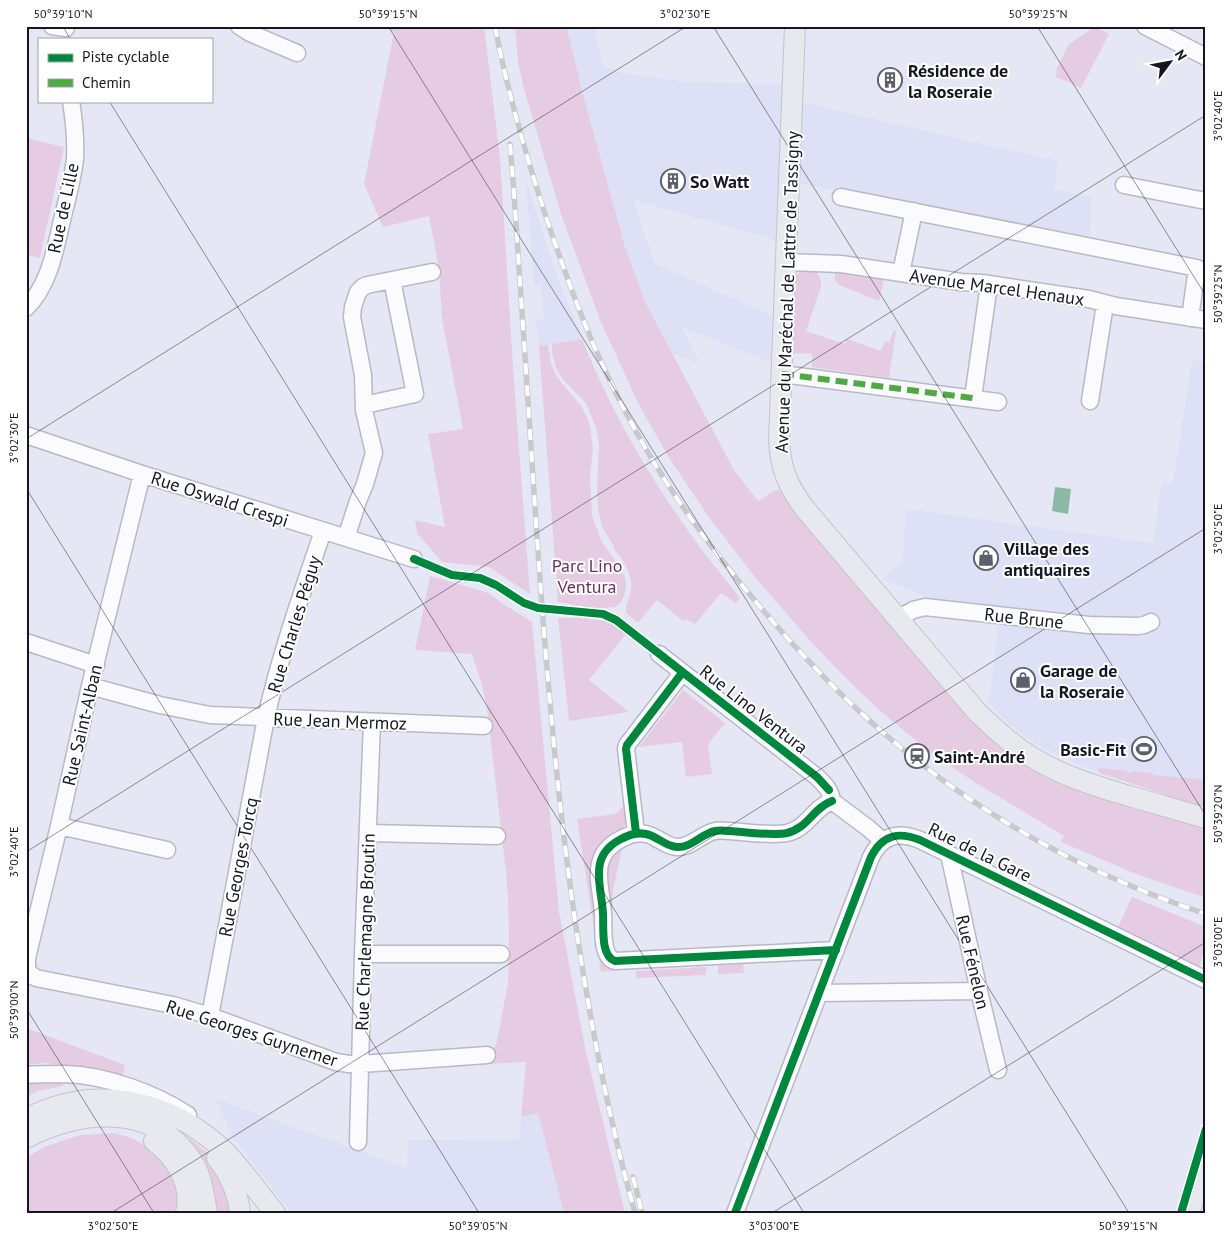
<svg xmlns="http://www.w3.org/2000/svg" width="1232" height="1239" font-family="'PT Sans',sans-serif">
<rect width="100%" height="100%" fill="#e5e7f4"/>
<path fill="#dee0f6" d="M 566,26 L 594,26 L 603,66 L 623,73 L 687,82 L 782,84 L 776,240 L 634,200 L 640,222 L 655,264 L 773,316 L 771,362 L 682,327 L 699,363 L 672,353 L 646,304 L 625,247 L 580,84 L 578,73 Z
M 801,102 L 981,144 L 1058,161 L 1054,189 L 1092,197 L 1089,244 L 799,183 Z
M 526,179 L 531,196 L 555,271 L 582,339 L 539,346 L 536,320 L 544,318 L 541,286 L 534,286 Z
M 1192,360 L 1206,363 L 1206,808 L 1081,766 L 1039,746 L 1009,724 L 987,701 L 990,698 L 1000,608 L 938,601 L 882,579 L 903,561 L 906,509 L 1153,543 L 1162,482 L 1173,484 Z
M 215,1099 L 407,1168 L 408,1140 L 464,1140 L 519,1139 L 521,1117 L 538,1113 L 564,1213 L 291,1213 L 233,1136 Z"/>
<path fill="#e6cce3" d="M 383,26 L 484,26 L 500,158 L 514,382 L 530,594 L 489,567 L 442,562 L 417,533 L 415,520 L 445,527 L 428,434 L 463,429 L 442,319 L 439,269 L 429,216 L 383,227 L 364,184 L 394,32 Z
M 515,26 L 566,26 L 578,73 L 580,84 L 625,247 L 646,304 L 734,470 L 758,501 L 778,489 L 917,655 L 969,715 L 996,743 L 1025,763 L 1080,787 L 1206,829 L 1206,898 L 1136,874 L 1061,842 L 1064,836 L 976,783 L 931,753 L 878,709 L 848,680 L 812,643 L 755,577 L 711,520 L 671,461 L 639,405 L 600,320 L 561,214 L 524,89 L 518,62 Z
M 1095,27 L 1109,34 L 1081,88 L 1056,77 L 1057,68 L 1069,44 Z
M 26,138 L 64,147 L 40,258 L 26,254 Z
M 800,271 L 817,272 L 821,281 L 821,287 L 806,331 L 845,344 L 847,339 L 881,351 L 885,341 L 889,343 L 894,330 L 896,331 L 889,378 L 812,367 L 812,354 L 793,353 L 796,276 Z
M 835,272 L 885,276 L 879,301 L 839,285 L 835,280 Z
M 582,339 C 609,407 646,472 689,532 C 705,555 723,576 740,598 L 736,603 L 721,593 L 695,624 L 686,619 L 683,621 L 657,600 L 638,623 L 626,613 C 625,604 630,598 631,590 C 633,574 623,560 614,549 L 614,546 L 602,527 L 598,508 L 597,491 L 599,443 L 596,427 L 586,403 L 564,381 L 556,368 L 552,352 L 552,344 Z
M 548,345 L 551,363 L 556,376 L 581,406 L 588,420 L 590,427 L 593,448 L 590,475 L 592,516 L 602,542 L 622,571 L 626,580 L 626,587 L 624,596 L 621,602 L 615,607 L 596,609 L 558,602 L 539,346 Z
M 430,576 L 489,593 L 503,604 L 532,622 L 559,912 L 586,1052 L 625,1213 L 564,1213 L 538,1113 L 521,1117 L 526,1062 L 488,1064 L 497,1041 L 508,983 L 509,941 L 508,899 L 506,872 L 487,708 L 481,681 L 472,654 L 415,650 Z
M 558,618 L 582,618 L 611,622 L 626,634 L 589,680 L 629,712 L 569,721 Z
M 683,690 L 725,723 L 708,744 L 712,774 L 686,777 L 682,742 L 639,747 Z
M 1099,768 L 1127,771 L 1127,773 L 1130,773 L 1131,771 L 1153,773 L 1153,775 L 1206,780 L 1206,808 L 1099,773 Z
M 625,805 L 627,821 L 621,831 L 603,841 L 597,849 L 593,860 L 601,958 C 603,963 607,966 612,968 L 613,971 L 601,972 L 577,819 L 615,814 Z
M 623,843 L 613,891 L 611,925 L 604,883 L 606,856 Z
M 1132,897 L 1206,927 L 1206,945 L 1199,968 L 1117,929 Z
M 743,964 L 744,973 L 718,974 L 718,965 Z
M 706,967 L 706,975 L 637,978 L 636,971 Z
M 26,1028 L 125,1065 L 122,1078 L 74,1066 L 42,1063 L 26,1065 Z
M 63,1083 L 63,1086 L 37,1091 L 26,1098 L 26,1084 Z
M 113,1133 C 122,1135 132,1137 139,1142 C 151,1149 163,1160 171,1171 C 177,1181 180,1202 176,1213 L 26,1213 L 26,1158 L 44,1147 L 80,1135 Z
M 188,1137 L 206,1152 L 222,1174 L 234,1213 L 218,1213 L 214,1192 L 208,1173 Z"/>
<path fill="#8bb9a6" d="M 1055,487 L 1071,489 L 1068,514 L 1052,511 Z"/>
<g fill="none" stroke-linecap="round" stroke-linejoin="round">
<defs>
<path id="minor" d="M 52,26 L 66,28
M 239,26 L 250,33 L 297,53
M 1145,26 L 1206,57
M 1124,185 L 1206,201
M 841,197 L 1197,268 L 1190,318
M 787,262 L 841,264 L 961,282 L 982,283 L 1089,299 L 1116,306 L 1206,320
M 901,273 L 914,211
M 26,308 C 51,284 56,244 64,212 C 68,195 73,177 75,159 C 76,140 74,120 71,101
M 782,374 L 998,402
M 973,398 L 989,284
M 1090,401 L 1105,304
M 364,405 L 415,394 L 392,280
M 26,435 L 142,474 L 414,559
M 346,538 L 358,501 L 365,484 L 374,453 L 364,410 L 363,375 L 352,317 L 353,307 L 358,292 L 363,287 L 367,285 L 432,272
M 898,619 L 913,610 L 925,607 L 1089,625 L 1138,626 L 1144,625 L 1151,622
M 26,642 L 96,665
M 659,654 L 817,777 C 824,784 831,790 832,801 L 868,828 L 883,841
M 90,686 L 160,705 L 210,715 L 484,726
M 832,801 C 813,808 808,828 787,833 C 771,836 746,832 730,831 C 725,831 720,830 715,831 C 701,834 691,848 677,847 C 666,847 657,836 646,834 C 636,832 629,835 621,839 C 588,856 601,884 603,913 C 604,926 600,956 615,961 L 836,950
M 59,826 L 167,850
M 368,833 L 497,836
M 636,833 L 626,749 L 627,745 L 682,673
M 949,854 L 979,991 L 998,1070
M 363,954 L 501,954
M 29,973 L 36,978 L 173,1005 L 210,1016 L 336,1062 L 349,1064 L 361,1064 L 487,1055
M 26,976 L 29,973 L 27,969 L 27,958 L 59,826 L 90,686 L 142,474
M 819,993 L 979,991
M 210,1016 L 266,718 C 280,655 302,593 323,531
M 26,1075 C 39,1074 52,1074 65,1074 C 105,1075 155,1093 188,1115
M 358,1142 L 363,954 L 372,722
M 735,1213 L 871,857 C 882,835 898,831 920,840 L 1206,980"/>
<path id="major" d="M 795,26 L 779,439 C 780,468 788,487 806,510 L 977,712 C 994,728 1011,744 1030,756 C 1060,775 1095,786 1129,796 C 1155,803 1180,811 1206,818
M 26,1119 C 93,1084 166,1098 221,1148 C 241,1167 257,1191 275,1213
M 26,1138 C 80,1109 155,1103 192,1161 C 202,1176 204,1195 207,1213
M 154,1141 C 176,1157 193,1185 186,1213
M 217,1158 C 229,1173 238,1193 240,1213
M 1189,1213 L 1206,1158"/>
</defs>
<use href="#minor" stroke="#b7b9c6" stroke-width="19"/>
<use href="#major" stroke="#c2c3cb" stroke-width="22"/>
<use href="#minor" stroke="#fbfbfd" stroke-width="16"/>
<use href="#major" stroke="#e8e9ef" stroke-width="20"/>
<defs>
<path id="rail" d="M 495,26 C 507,91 526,155 546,217 C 568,282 591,346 623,407 C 660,480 708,546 762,609 C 802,656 845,701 893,741 C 985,819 1091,876 1206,914
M 510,144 C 515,200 518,256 522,312 C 543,613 554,920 635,1213
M 633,1177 L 642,1213"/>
</defs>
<use href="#rail" stroke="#c9c9cd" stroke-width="5.5"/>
<use href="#rail" stroke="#fff" stroke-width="4" stroke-dasharray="11" stroke-linecap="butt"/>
<path stroke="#51a944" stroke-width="6" stroke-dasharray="12 6" stroke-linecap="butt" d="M 782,374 L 973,398"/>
<defs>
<path id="cycleway" d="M 414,559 L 452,575 L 480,578 L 496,585 L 524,603 L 538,608 L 603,614 L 616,620 L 817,777 L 829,790
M 832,801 C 813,808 808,828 787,833 C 771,836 746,832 730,831 C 725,831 720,830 715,831 C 701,834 691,848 677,847 C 666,847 657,836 646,834 C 636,832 629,835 621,839 C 588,856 601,884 603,913 C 604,926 600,956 615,961 L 836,950
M 636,833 L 626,749 L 627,745 L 682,673
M 735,1213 L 871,857 C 882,835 898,831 920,840 L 1206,980
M 1181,1213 L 1206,1129"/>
</defs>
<use href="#cycleway" stroke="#fff" stroke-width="11"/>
<use href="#cycleway" stroke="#00873e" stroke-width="8"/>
</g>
<path fill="none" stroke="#151624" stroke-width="1" stroke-opacity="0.45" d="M 63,26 L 70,39M 388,26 L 1129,1213M 713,26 L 1206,816M 1037,26 L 1206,296M 109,101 L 804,1213M 26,439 L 687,26M 26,488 L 479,1213M 26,852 L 1206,115M 26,1008 L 154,1213M 111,1213 L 1206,528M 772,1213 L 1206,942"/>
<defs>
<symbol id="building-ring" viewBox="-11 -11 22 22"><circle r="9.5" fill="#fff" stroke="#5e5f6d" stroke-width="1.5"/><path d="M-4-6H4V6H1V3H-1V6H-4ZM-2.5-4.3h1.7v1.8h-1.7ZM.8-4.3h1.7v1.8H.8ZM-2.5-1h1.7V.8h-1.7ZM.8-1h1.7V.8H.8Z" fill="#5e5f6d"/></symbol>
<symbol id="shop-ring" viewBox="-11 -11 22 22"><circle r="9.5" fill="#fff" stroke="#5e5f6d" stroke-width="1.5"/><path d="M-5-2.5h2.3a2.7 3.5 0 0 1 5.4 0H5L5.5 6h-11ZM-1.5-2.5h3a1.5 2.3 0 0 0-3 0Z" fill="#5e5f6d"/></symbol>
<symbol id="stadium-ring" viewBox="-11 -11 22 22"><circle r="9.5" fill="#fff" stroke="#5e5f6d" stroke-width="1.5"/><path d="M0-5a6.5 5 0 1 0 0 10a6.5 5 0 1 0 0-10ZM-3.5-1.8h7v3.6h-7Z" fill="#5e5f6d"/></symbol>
<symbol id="station-ring" viewBox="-11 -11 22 22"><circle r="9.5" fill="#fff" stroke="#5e5f6d" stroke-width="1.5"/><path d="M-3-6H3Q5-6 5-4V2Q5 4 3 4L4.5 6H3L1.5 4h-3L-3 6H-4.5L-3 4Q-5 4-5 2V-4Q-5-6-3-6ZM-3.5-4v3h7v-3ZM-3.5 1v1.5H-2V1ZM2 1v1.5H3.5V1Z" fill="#5e5f6d"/></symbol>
</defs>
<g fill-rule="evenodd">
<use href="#building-ring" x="876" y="66" width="28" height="28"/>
<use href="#building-ring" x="659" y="167" width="28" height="28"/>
<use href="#shop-ring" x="972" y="544" width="28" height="28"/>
<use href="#shop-ring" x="1009" y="666" width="28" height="28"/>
<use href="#stadium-ring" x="1130" y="735" width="28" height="28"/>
<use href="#station-ring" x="903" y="742" width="28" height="28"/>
</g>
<g text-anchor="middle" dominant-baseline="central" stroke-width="4" stroke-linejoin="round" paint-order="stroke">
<g font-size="18" font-weight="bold" fill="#151624" stroke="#fff" text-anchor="start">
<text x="908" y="70">Résidence de<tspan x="908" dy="21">la Roseraie</tspan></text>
<text x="690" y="181">So Watt</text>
<text x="1004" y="548">Village des<tspan x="1004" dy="21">antiquaires</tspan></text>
<text x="1040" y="670">Garage de<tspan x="1040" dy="21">la Roseraie</tspan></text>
<text x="1126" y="749" text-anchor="end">Basic-Fit</text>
<text x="934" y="756">Saint-André</text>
</g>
<g font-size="18" fill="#151624" stroke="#fff">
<text transform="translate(63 208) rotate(-78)">Rue de Lille</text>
<text transform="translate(997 287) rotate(8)">Avenue Marcel Henaux</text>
<text transform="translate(787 292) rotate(-88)">Avenue du Maréchal de Lattre de Tassigny</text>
<text transform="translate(220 499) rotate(18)">Rue Oswald Crespi</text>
<text transform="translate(1024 618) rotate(6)">Rue Brune</text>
<text transform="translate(294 624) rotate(-73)">Rue Charles Péguy</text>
<text transform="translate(754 709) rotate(38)">Rue Lino Ventura</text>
<text transform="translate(340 721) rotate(2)">Rue Jean Mermoz</text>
<text transform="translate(82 725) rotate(-77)">Rue Saint-Alban</text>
<text transform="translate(980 852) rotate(26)">Rue de la Gare</text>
<text transform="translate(238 867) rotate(-79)">Rue Georges Torcq</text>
<text transform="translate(365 932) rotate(-88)">Rue Charlemagne Broutin</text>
<text transform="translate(973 962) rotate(77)">Rue Fénelon</text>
<text transform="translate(252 1033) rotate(18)">Rue Georges Guynemer</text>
</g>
<g font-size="18" fill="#712d5d" stroke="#fff">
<text x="587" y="565">Parc Lino<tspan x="587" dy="21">Ventura</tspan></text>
</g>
</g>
<rect width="1232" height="1239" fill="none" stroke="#ffffff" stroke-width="55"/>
<rect x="38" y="38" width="175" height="65" fill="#ffffff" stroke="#a1a2a7"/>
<rect x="48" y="54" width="25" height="8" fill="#00873e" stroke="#a1a2a7"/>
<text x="82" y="62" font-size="15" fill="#151624">Piste cyclable</text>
<rect x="48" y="79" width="25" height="8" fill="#51a944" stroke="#a1a2a7"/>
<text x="82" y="88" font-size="15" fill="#151624">Chemin</text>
<g transform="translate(1170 62) rotate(58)" stroke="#ffffff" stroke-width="4" paint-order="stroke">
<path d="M0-4L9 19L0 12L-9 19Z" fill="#151624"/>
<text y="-8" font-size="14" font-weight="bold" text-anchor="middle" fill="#151624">N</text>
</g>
<rect x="28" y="28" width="1176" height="1184" fill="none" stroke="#151624" stroke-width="2"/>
<g font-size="12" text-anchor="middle" fill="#151624">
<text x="63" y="18">50°39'10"N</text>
<text x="388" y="18">50°39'15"N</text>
<text x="685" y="18">3°02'30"E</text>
<text x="1038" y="18">50°39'25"N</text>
<text transform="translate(1218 116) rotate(-90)" y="4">3°02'40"E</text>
<text transform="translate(1218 294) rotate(-90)" y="4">50°39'25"N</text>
<text transform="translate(14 438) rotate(-90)" y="4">3°02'30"E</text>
<text transform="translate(1218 529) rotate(-90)" y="4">3°02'50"E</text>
<text transform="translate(1218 814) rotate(-90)" y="4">50°39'20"N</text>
<text transform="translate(14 852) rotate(-90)" y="4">3°02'40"E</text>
<text transform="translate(1218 942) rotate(-90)" y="4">3°03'00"E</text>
<text transform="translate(14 1010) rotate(-90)" y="4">50°39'00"N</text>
<text x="113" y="1230">3°02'50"E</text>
<text x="478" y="1230">50°39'05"N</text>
<text x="774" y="1230">3°03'00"E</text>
<text x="1128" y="1230">50°39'15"N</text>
</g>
</svg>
